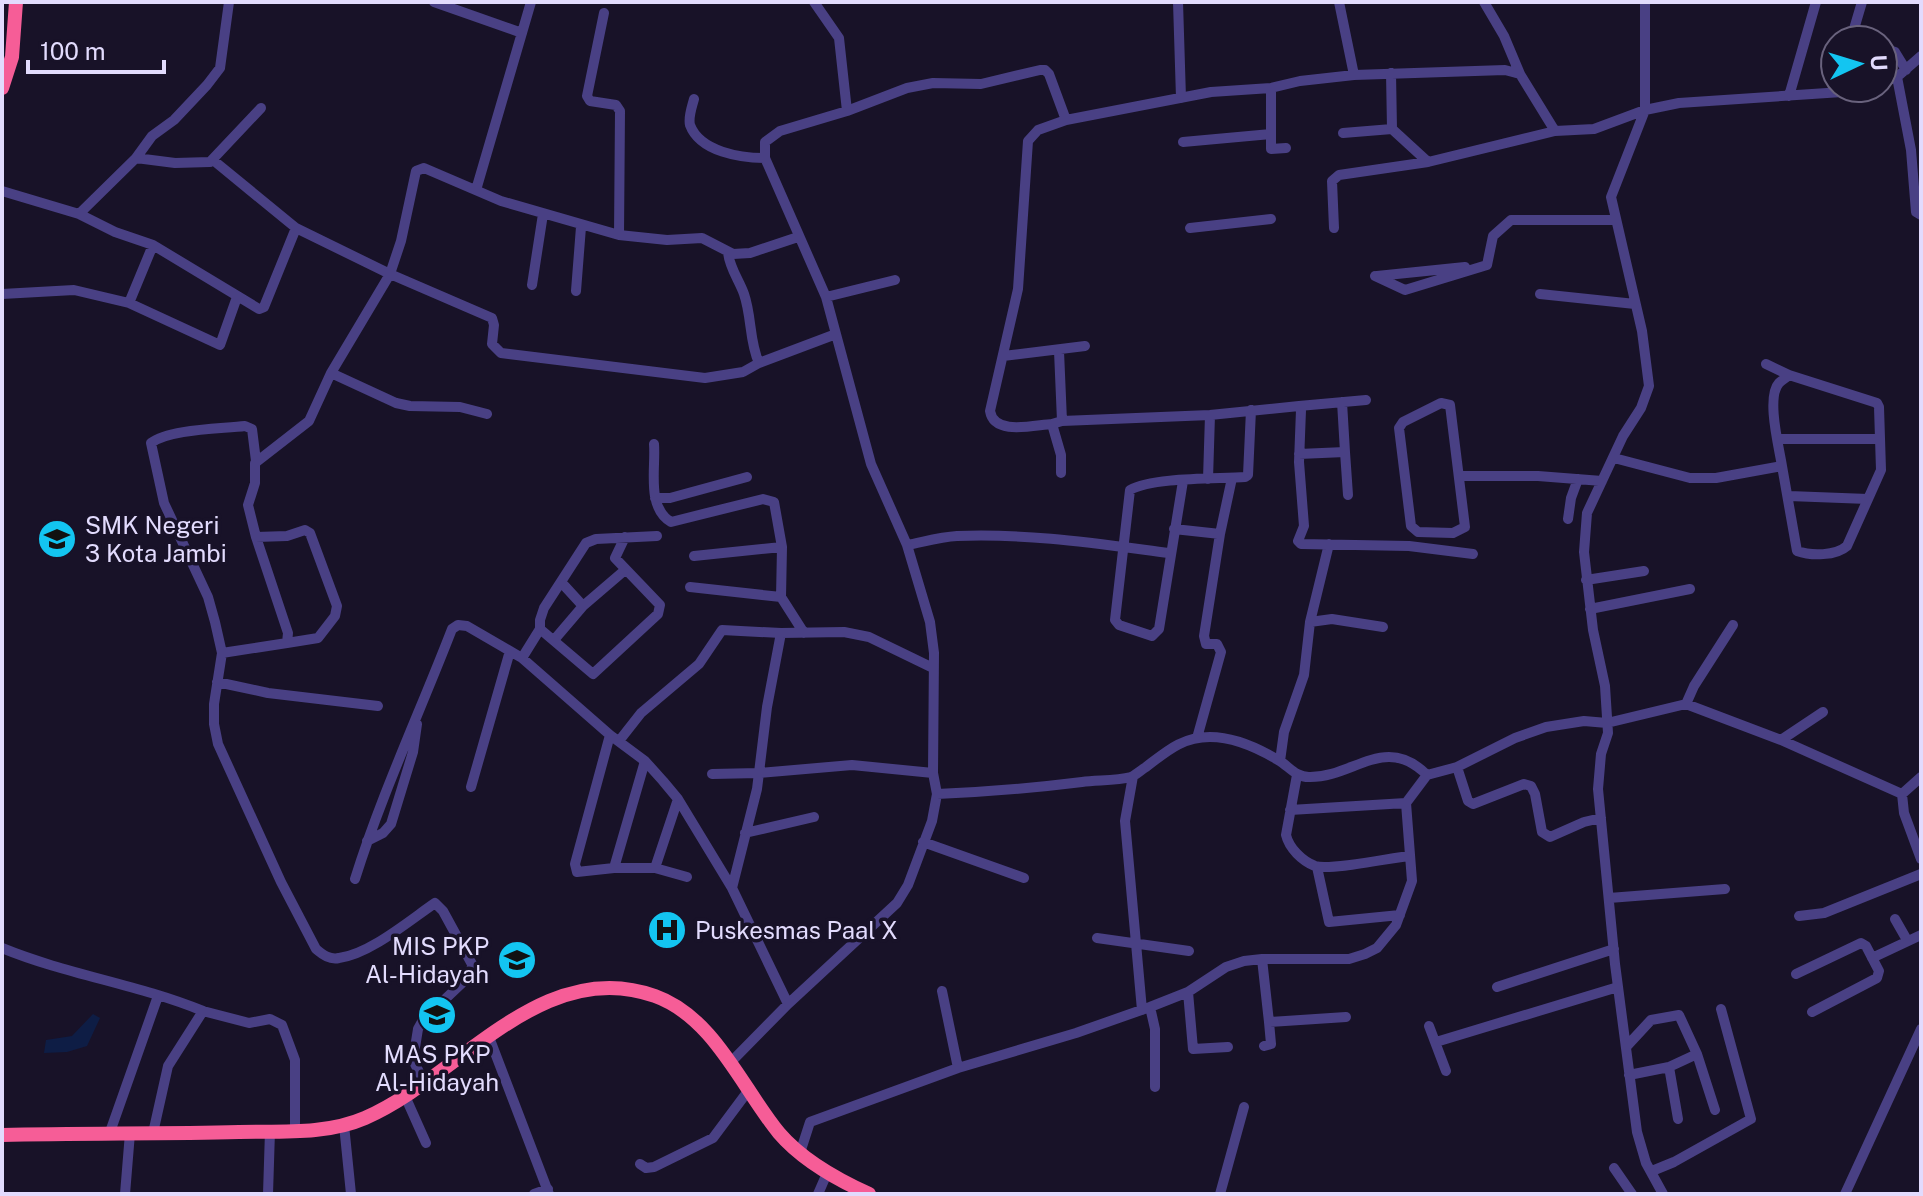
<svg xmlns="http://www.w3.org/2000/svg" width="1923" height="1196" font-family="'Public Sans',sans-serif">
<rect width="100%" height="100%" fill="#181228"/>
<path fill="#0e1d45" d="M 93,1014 L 100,1018 L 87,1046 L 67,1052 L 44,1053 L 46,1040 L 72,1036 Z"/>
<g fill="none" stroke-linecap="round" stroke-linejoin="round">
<path stroke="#494084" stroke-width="10" d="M 434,2 L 522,33
M 814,2 L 839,38 L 847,111
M 1178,2 L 1181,98
M 1339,2 L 1354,75
M 1484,2 L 1504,36 L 1520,74
M 1645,2 L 1645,110 L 1611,197 L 1642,331 L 1649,386 L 1641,408 L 1623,436 L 1587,513 L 1584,552 L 1593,630 L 1605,686 L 1608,733 L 1601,754 L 1598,789 L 1615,964 L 1637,1132 L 1646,1163 L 1663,1194
M 1862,2 L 1854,29 L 1858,36 L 1866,40
M 604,13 L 587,96 L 590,101 L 616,105 L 620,111 L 619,235
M 1883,48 L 1895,52 L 1906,70
M 1391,73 L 1392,129 L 1428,162
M 1897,77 L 1911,150 L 1916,212 L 1921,215
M 1883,82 L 1897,77 L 1921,56
M 1271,88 L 1271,149 L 1286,148
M 1789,96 L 1816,2
M 694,99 C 692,107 688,117 690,125 C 700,152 741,158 765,158
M 1343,133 L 1392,129
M 1183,142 L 1271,134
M 136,158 L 152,136 L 174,120 L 207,85 L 220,68 L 229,2
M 213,160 L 296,228 L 390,274 L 492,318 L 494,325 L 492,344 L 501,353 L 705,378 L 743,372 L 759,363 L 836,334
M 476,190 L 531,2
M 2,191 L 79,214 L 136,158 L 175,163 L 210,162 L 261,108
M 79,214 L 115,232 L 153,245 L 259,309 L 264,307 L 296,228
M 1190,228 L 1271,219
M 1334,228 L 1332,181 L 1339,175 L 1428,162 L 1555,131
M 728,252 C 729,267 739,280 744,294 C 752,317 749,341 759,363
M 1487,265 L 1493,236 L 1511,220 L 1616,220
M 1375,276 L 1405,290 L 1487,265
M 1377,276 L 1465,267
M 532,285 L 543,214
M 576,291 L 581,227
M 2,294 L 74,290 L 129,303 L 153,245
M 1540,294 L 1635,304
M 826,297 L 895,280
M 129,303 L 220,345 L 237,297
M 1059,351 L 1062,421 L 1052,424 L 1061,455 L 1061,473
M 1003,356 L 1085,346
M 331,373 L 396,403 L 410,406 L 460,407 L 487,414
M 1441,403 L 1450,405 L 1465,527 L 1453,533 L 1418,532 L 1411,526 L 1399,428 L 1403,422 Z
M 1299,406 L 1366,400
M 1062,421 L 1210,415 L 1299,406 L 1301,410 L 1299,462 L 1304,526 L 1298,541 L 1301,544 L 1409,546 L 1473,554
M 1052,424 C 1034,425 994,436 990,411 L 1018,289 L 1028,141 L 1038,130 L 1066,120 L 1211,92 L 1271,88 L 1300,81 L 1354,75 L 1505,70 L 1520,74 L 1555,131 L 1594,129 L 1645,110 L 1679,103 L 1842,92 L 1865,88
M 1778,439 L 1880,439
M 654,444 C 656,468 646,507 671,522 L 763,499 L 774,502 L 782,547 L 781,597
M 1345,452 L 1348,495
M 1299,454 L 1345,452 L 1342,402
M 1614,458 L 1690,478 L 1716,478 L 1782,466 L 1797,551 C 1811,556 1836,556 1847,546 L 1881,470 L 1879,407 L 1877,403 L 1789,375 L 1766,364
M 256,461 L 252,429 L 245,426 C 221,429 169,429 151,443 L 164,503 L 208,597 L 215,622 L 222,653 L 214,704 L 214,724 L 218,744 L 281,882 L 316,949 C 323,955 330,960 339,958 C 370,954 410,920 435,903 L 443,911 L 473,966 L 463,982 L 423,1020 L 418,1029 L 413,1060 L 424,1082
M 1782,466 C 1779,447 1766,397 1779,383 C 1782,380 1786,378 1789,375
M 1459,476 L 1538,476 L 1602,481
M 1208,479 L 1210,415
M 1183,481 L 1159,629 L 1152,636 L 1119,625 L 1115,620 L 1130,490 C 1153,477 1216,479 1245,477 L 1248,475 L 1251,410
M 1789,496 L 1868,499
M 655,498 L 670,498 L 747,477
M 1568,519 L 1571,498 L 1578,479
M 1174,529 L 1220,534 L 1204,636 L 1206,644 L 1217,644 L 1221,652 L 1197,738
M 1220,534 L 1232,478
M 256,537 L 287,536 L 305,530 L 310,533 L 337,606 L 335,616 L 318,638 L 287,643
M 907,545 C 923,542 940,537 957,536 C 1028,533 1099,544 1169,553
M 694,556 L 782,547
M 1586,580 L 1644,571
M 561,582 L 583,606
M 690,587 L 781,597 L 804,633
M 1590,609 L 1690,589
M 1310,622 L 1332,619 L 1383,627
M 540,629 L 593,674 L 658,614 L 660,605 L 615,558 L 625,537
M 554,640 L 583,606 L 625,570
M 222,653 L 287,643 L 288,633 L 256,537 L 248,505 L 255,483 L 255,463 L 309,421 L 331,373 L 390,274 L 401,241 L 416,171 L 424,168 L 501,201 L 619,235 L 667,240 L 702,238 L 733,254 L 750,253 L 798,237
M 522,658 L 540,629 L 540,620 L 544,608 L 586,543 L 596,539 L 657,536
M 217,682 L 268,693 L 378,706
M 1686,704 L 1694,686 L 1733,625
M 610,735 L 575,864 L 577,872 L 614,868
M 1781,740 L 1823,712
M 619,741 L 641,713 L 699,664 L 722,630 L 781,633
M 645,761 L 614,868 L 655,868 L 687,877
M 1280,761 L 1284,732 L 1304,675 L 1310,622 L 1329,544
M 1457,767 L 1468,801 L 1473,804 L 1524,784 L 1531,786 L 1535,794 L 1542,832 L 1550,837 L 1584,822 L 1601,818
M 712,774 L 759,773 L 852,765 L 933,773
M 1297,775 L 1286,835 C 1289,848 1302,861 1315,866 C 1330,871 1390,858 1409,856
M 1427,775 L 1457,767 L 1515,738 L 1546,727 L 1584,721 L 1607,723 L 1686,704 L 1781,740 L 1902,794
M 1133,776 L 1125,821 L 1142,1010
M 1921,777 L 1902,794 L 1904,813 L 1921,859
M 471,787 L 510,651
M 1290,810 L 1406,803
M 745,833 L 814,817
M 367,841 L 383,833 L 391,824 L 413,752 L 417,724
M 923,842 L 1024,878
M 1317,867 L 1329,922 L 1400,915
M 655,868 L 678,799
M 355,879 C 382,793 420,712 452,629 L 458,625 L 467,626 L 522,658 L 610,735 L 645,761 L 663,781 L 678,799 L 732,888 L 788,1004
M 732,888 L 757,789 L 767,707 L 781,633 L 844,632 L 869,637 L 933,668
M 1609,898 L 1725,889
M 1799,916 L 1824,913 L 1921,874
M 1895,919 L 1907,940
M 1097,938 L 1189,951
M 2,948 C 68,975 137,984 203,1011
M 1872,958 L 1921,935
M 1262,959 L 1269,1022 L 1346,1017
M 1796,974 L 1861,943 L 1866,946 L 1879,971 L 1877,978 L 1812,1012
M 1497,987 L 1614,949
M 942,991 L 958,1068
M 1188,992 L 1193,1049 L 1228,1047
M 1150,1007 L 1155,1029 L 1155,1087
M 1429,1026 L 1446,1071
M 489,1037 L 549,1194
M 1436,1042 L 1618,987
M 1264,1046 L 1271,1044 L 1269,1022
M 1626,1047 L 1651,1020 L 1679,1015 L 1697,1054 L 1715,1110
M 729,1064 L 788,1004 L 897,903 L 908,885 L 932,821 L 937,794 L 933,773 L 934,653 L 930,622 L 907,545 L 871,464 L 826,297 L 765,158 L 765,142 L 780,131 L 847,111 L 907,88 L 933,83 L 981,84 L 1040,70 L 1045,70 L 1049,74 L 1066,120
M 1669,1067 L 1678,1119
M 1629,1075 L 1669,1067 L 1697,1054
M 405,1096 L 426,1143
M 344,1125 L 351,1194
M 110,1132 L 158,996
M 153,1133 L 168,1066 L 203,1011 L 249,1023 L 270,1019 L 282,1025 L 295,1060 L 295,1132
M 800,1153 L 810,1122 L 958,1068 L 1076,1033 L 1150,1007 L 1188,992 L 1226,967 L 1244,961 L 1262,959 L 1349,959 L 1365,954 L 1377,948 L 1396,925 L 1412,881 L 1406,803 L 1427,775 C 1385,733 1353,778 1309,777 C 1295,777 1289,766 1278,760 C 1258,748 1234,737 1210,737 C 1182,737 1167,751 1146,767 C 1141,770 1136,775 1131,777 C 1116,781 1098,780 1082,782 C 1034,788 986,792 937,794
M 640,1164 L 646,1168 L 654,1167 L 713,1138 L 748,1091
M 1614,1168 L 1632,1194
M 1652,1171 L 1674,1162 L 1751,1119 L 1721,1009
M 125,1194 L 130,1133
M 268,1194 L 270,1131
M 534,1194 L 548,1189
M 818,1194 L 828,1171
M 1220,1194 L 1244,1107
M 1845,1194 L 1921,1029"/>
<path stroke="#f65d97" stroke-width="14" d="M 2,88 L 12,57 L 16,2
M 2,1135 C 81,1133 160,1134 239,1132 C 280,1131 326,1135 365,1118 C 458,1078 542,955 655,996 C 714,1017 742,1088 779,1133 C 802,1160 838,1180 869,1194"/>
</g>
<defs>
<symbol id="school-disc" viewBox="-11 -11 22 22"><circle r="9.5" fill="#13c5f1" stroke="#181228"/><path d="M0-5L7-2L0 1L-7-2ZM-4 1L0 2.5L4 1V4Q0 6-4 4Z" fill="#111"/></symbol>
<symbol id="hospital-disc" viewBox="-11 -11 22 22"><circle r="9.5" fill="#13c5f1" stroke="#181228"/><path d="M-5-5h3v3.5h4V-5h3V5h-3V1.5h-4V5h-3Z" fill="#111"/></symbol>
</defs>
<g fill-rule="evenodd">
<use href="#school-disc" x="35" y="517" width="44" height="44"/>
<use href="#hospital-disc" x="645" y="908" width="44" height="44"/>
<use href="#school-disc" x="495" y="938" width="44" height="44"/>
<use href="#school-disc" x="415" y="993" width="44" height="44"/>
</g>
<g text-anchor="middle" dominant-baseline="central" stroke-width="7" stroke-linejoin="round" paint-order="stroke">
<g font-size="24" fill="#e2dbfd" stroke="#181228" text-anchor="start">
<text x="85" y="525">SMK Negeri<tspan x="85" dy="28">3 Kota Jambi</tspan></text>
<text x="695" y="930">Puskesmas Paal X</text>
<text x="489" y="946" text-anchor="end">MIS PKP<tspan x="489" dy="28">Al-Hidayah</tspan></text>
<text x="437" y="1054" text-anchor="middle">MAS PKP<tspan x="437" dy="28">Al-Hidayah</tspan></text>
</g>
</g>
<rect width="1923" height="1196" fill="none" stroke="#e2dbfd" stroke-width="8"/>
<g transform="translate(1859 64) rotate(86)"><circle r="38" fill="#181228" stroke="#69627d" stroke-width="2"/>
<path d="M0-6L14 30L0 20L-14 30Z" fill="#13c5f1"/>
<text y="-12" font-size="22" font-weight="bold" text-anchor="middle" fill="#e2dbfd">U</text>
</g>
<path d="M28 60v12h136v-12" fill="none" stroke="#e2dbfd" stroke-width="4"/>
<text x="40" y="60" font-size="24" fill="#e2dbfd" stroke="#181228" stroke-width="6" paint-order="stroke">100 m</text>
</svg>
